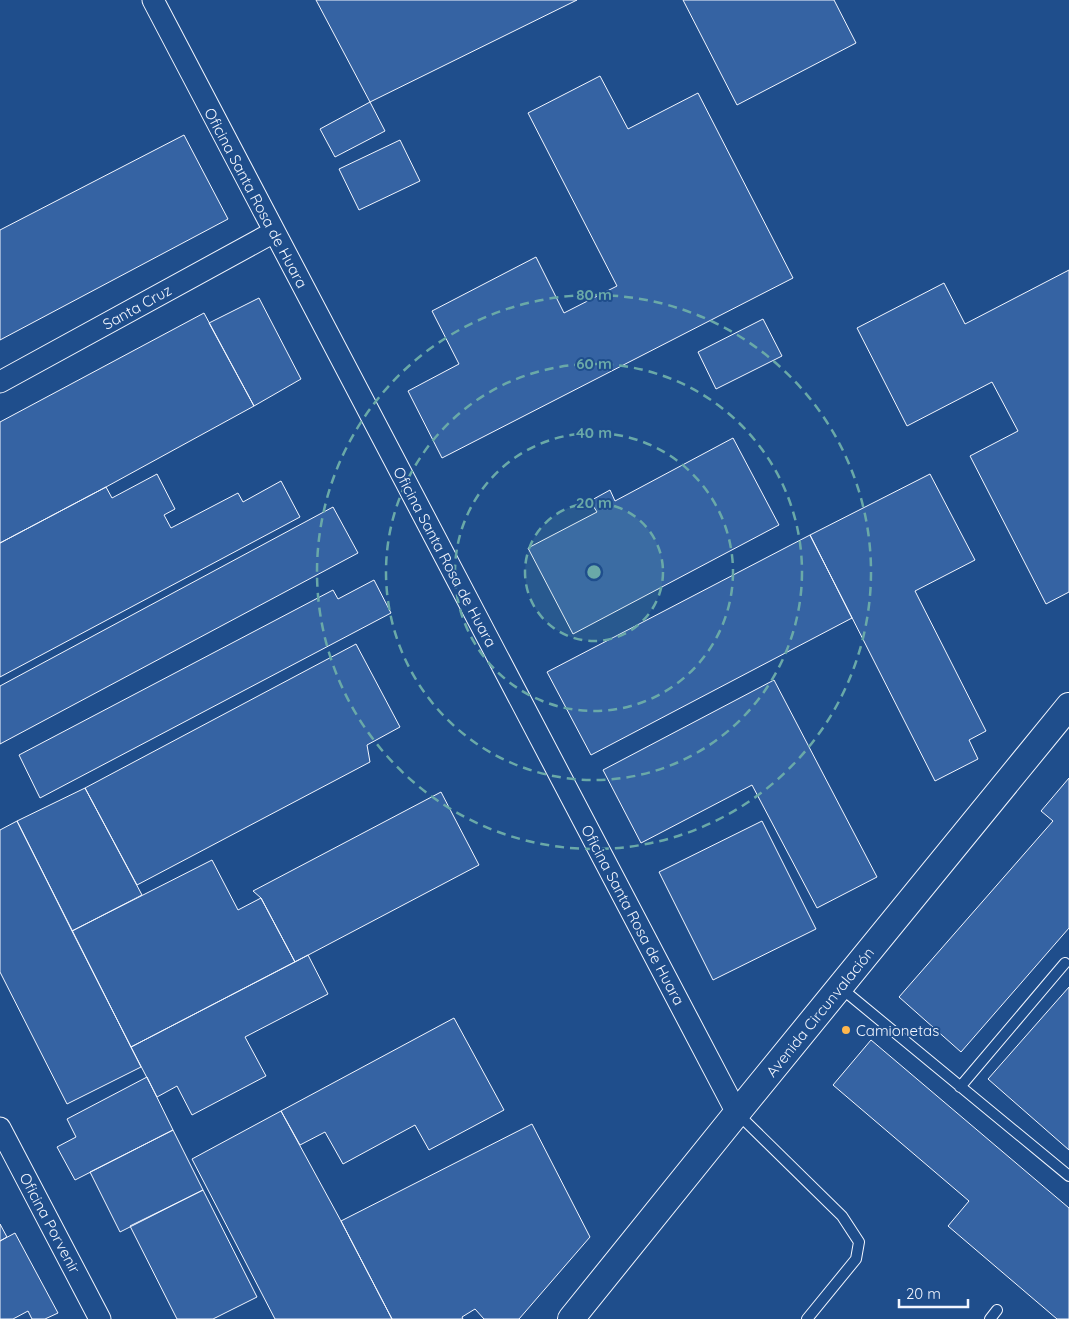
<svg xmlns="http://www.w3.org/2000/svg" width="1069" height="1319" font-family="Quicksand,sans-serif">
<rect width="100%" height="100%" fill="#1f4e8c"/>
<path fill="#3563a3" stroke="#f2f6ff" d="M 316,0 L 577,0 L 370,102 Z
M 683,0 L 834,0 L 856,43 L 737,105 Z
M 600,76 L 628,129 L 698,93 L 793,278 L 442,458 L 408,391 L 459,364 L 432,311 L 536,257 L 564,313 L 617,286 L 528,113 Z
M 370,102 L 385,131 L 335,157 L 320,129 Z
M 184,135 L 228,219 L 0,340 L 0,230 Z
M 400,140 L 420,181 L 359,210 L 339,169 Z
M 1069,270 L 1069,592 L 1046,604 L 970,456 L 1018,431 L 992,382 L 907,426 L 857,328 L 944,283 L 965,324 Z
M 259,298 L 301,379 L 254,406 L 209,323 Z
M 204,313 L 254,406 L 106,487 L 0,543 L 0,422 Z
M 763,319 L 782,356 L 716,389 L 698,352 Z
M 733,438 L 779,525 L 573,634 L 528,548 L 597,512 L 590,501 L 610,490 L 615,501 Z
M 157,474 L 175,509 L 164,515 L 171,528 L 238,493 L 243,502 L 281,481 L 300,517 L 0,677 L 0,543 L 106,487 L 112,498 Z
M 930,474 L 975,560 L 915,591 L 986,731 L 969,740 L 978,759 L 935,781 L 810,535 Z
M 333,507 L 358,553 L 0,744 L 0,686 Z
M 810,535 L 852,618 L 591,755 L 547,672 Z
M 374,580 L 391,613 L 40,798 L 19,755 L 333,590 L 338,599 Z
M 356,644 L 400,727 L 367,745 L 370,762 L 137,885 L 85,788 Z
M 774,680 L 877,877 L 817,908 L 752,785 L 641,843 L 603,770 Z
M 1069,778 L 1069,928 L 961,1052 L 899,997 L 1053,821 L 1041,811 Z
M 85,788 L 142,895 L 72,931 L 17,821 Z
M 441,792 L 479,865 L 295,962 L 261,898 L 253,891 Z
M 17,821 L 141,1067 L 67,1104 L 0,972 L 0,830 Z
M 762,821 L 816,929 L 713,980 L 659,872 Z
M 212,860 L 238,910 L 261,898 L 295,962 L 131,1047 L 72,931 Z
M 308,955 L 328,994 L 245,1037 L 266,1076 L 192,1115 L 177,1086 L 157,1097 L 131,1047 Z
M 1069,987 L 1069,1150 L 988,1079 Z
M 454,1018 L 504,1110 L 429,1150 L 415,1125 L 343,1164 L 325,1132 L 300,1145 L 281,1111 Z
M 871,1040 L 1069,1208 L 1069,1319 L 1057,1319 L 948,1226 L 969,1201 L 833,1085 Z
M 147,1077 L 173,1130 L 75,1180 L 57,1147 L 76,1137 L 67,1119 Z
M 281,1111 L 341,1221 L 392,1319 L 275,1319 L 192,1159 Z
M 532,1124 L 590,1237 L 519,1319 L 484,1319 L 475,1309 L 462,1317 L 463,1319 L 392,1319 L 341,1221 Z
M 173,1130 L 203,1190 L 120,1232 L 90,1172 Z
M 203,1190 L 257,1297 L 213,1319 L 177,1319 L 130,1226 Z
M 0,1224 L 7,1237 L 0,1241 Z
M 15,1233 L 58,1313 L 45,1319 L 32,1319 L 28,1311 L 13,1319 L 0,1319 L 0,1241 Z"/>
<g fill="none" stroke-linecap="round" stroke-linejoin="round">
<defs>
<path id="service" d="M 841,988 L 1069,1176
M 960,1087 L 1065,963
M 738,1114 L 842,1216 L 859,1242 L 856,1259 L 807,1319
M 990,1319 L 997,1310"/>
<path id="minor" d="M 153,0 L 737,1113
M 0,382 L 274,232
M 0,1128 L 100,1319"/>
<path id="tertiary" d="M 571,1319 L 737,1113 L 1069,706"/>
</defs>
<use href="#service" stroke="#f2f6ff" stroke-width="12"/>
<use href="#minor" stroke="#f2f6ff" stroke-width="23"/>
<use href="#tertiary" stroke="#f2f6ff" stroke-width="28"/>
<use href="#service" stroke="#1f4e8c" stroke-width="10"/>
<use href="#minor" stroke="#1f4e8c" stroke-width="21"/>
<use href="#tertiary" stroke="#1f4e8c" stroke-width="26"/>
</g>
<circle cx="594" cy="572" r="69" fill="#6aa9a8" fill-opacity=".12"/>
<g fill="none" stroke="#6aa9a8" stroke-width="2.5" stroke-dasharray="9 6">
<circle cx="594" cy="572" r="69"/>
<circle cx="594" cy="572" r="139"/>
<circle cx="594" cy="572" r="208"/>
<circle cx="594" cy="572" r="277"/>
</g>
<circle fill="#ffb74d" stroke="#1f4e8c" stroke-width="2" cx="846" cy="1030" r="5"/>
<g text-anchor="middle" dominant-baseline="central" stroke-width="4" stroke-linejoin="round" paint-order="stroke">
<g font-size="15" fill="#f2f6ff" stroke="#1f4e8c">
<text transform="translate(256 198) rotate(62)">Oficina Santa Rosa de Huara</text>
<text transform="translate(137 307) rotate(-29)">Santa Cruz</text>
<text transform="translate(445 557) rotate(62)">Oficina Santa Rosa de Huara</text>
<text transform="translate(633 915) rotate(62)">Oficina Santa Rosa de Huara</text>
<text transform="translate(820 1012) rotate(-51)">Avenida Circunvalación</text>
<text transform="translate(50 1223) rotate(62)">Oficina Porvenir</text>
</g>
<g font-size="15" fill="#f2f6ff" stroke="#1f4e8c" text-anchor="start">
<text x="856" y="1030">Camionetas</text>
</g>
</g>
<circle cx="594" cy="572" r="8" fill="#6aa9a8" stroke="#1f4e8c" stroke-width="2.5"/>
<g font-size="15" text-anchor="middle" font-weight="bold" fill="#6aa9a8" stroke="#1f4e8c" stroke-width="4" stroke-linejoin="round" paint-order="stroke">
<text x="594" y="300">80 m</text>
<text x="594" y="369">60 m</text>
<text x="594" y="438">40 m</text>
<text x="594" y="508">20 m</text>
</g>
<path d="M899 1299v8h69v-8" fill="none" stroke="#f2f6ff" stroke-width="2.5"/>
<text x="906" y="1299" font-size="15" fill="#f2f6ff" stroke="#1f4e8c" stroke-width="4" paint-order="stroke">20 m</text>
</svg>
